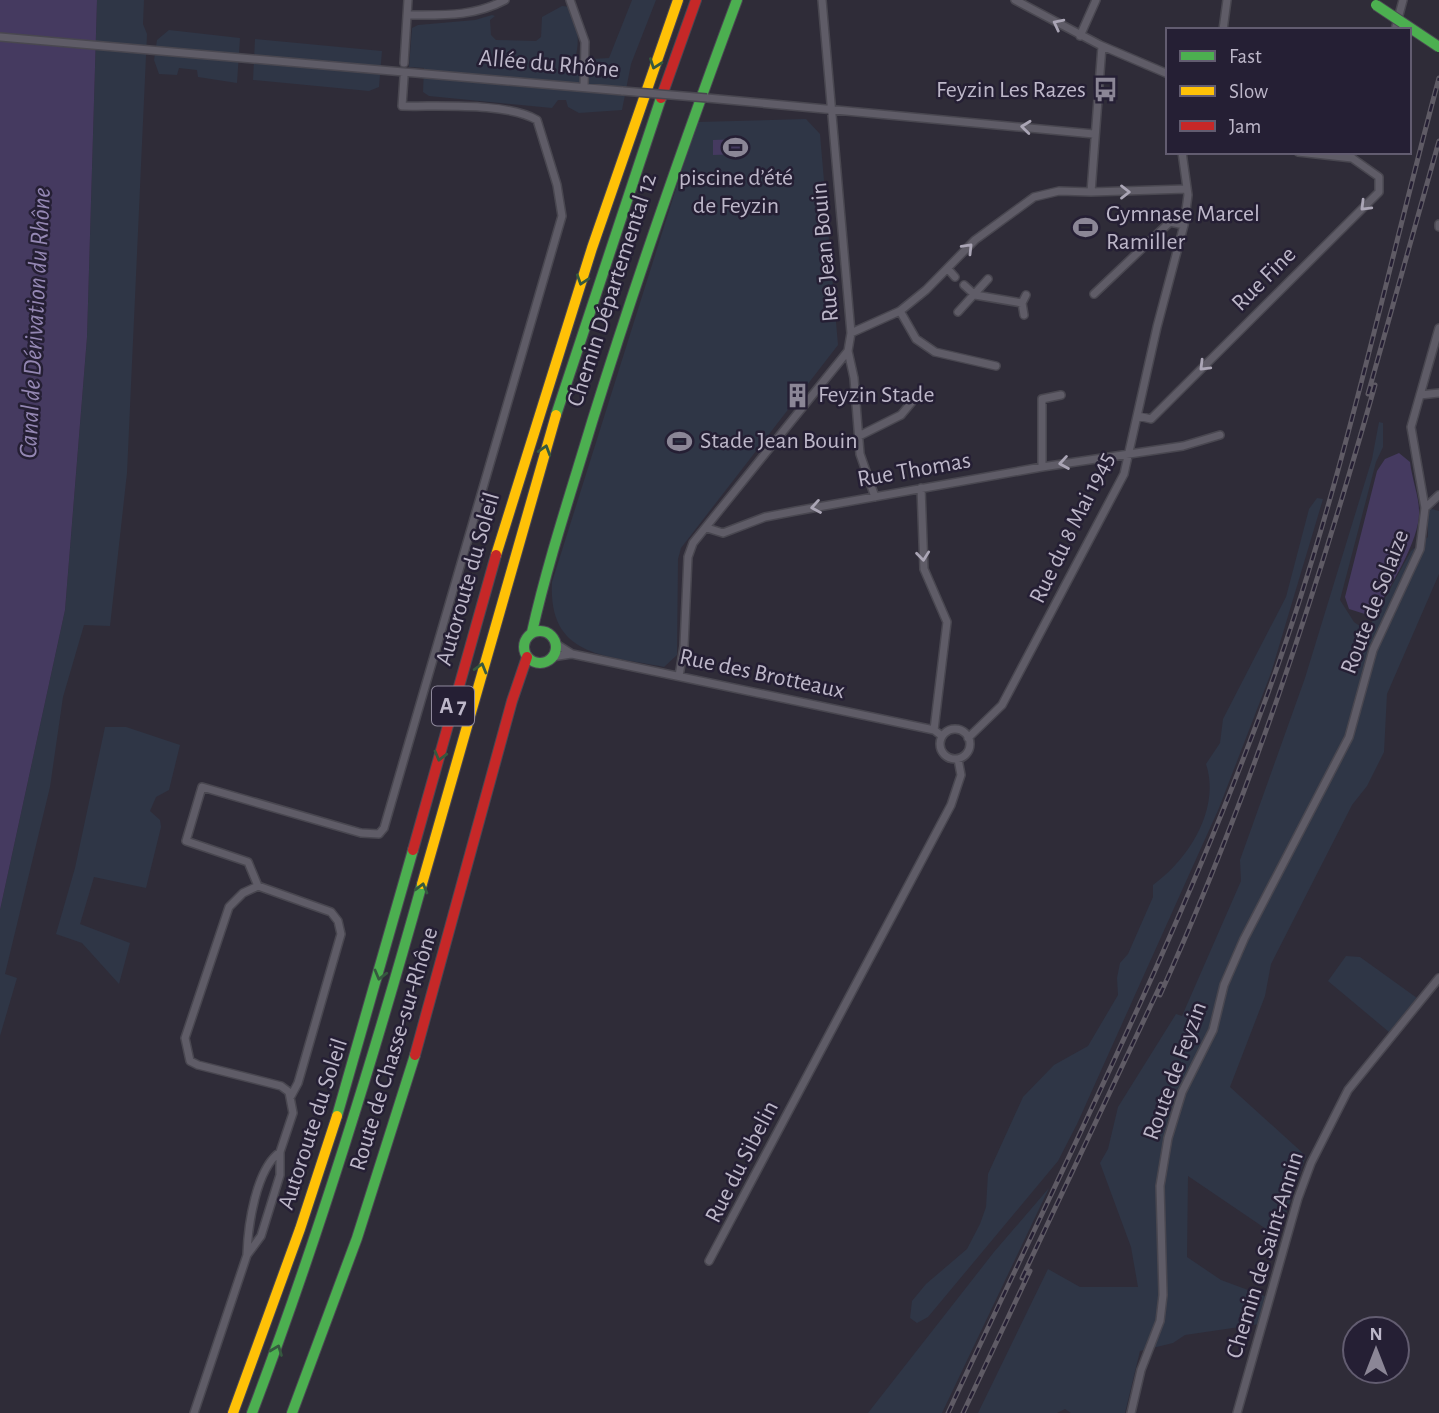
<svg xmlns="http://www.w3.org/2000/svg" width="1439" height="1413" font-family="'Alegreya Sans',sans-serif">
<rect width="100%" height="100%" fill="#2f2c38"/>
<path fill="#2f3646" d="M 97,0 L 144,0 L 143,24 L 147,34 L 127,473 L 110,626 L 84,625 L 63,697 L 50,787 L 5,974 L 17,978 L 0,1036 L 0,910 L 65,610 L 87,337 Z
M 632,0 L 656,0 L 631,64 L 622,110 L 579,113 L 568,107 L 566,100 L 558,100 L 552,108 L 429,96 L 423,92 L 424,68 L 409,67 L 412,28 L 418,25 L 475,20 L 492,15 L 495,16 L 490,20 L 491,35 L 496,40 L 536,41 L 541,37 L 542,17 L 562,6 L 571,7 C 578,26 580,40 575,60 L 609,58 Z
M 169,30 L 240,38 L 237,83 L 198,77 L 197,70 L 179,68 L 177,75 L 159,74 L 154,60 L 157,40 Z
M 255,39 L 382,51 L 379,87 L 369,91 L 253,80 Z
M 806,119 L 820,134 L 838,345 L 681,548 L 678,559 L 677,655 L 664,667 C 605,655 548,658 552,582 L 697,122 Z
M 1379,422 L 1383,423 L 1383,447 L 1376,462 L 1340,600 L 1354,622 L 1367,631 L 1411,551 L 1428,537 L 1428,508 L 1439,511 L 1439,574 L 1387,694 L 1384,752 L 1367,786 L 1352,805 L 1271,964 L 1265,996 L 1230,1087 L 1306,1156 L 1278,1237 L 1188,1176 L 1187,1257 L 1221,1280 L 1267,1297 L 1260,1324 L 1185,1335 L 1173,1343 L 1140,1351 L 1125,1413 L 1071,1413 L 1065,1409 L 1057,1413 L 978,1413 L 1048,1269 L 1080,1287 L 1138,1287 L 1131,1247 L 1100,1163 L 1108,1149 L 1118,1107 L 1176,1014 L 1182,1016 L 1241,881 L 1240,860 L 1305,678 L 1372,459 Z
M 1317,498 L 1323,499 L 1271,673 L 1219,808 L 1077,1124 L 1058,1161 L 928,1317 L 917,1323 L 910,1318 L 912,1301 L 926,1284 L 967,1249 L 980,1224 L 986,1207 L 988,1174 L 1023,1097 L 1054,1065 L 1088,1046 L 1118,995 L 1117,978 L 1120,963 L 1128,954 L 1153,897 L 1153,885 C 1188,860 1221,809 1206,764 L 1220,743 L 1223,719 L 1286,597 L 1309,509 Z
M 105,727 L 126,727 L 180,745 L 169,790 L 156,797 L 150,811 L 160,820 L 161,827 L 146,888 L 94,877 L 80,924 L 130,943 L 119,984 L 82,943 L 56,934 L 75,868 Z
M 1346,956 L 1360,957 L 1417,998 L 1389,1032 L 1328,981 Z
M 1049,1188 L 942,1413 L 868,1413 L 994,1252 Z"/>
<path fill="#453a60" d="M 0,0 L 97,0 L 87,337 L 65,610 L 0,910 Z
M 742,139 L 742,154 L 713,155 L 713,140 Z
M 1399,453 L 1410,462 C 1412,479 1419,497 1419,510 C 1421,539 1390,586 1376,611 L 1368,615 L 1349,609 L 1345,597 L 1377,471 L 1385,459 Z"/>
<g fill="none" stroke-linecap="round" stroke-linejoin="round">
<defs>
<path id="street" d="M 570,0 L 585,42 L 584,87
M 822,0 L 851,333 L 848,351 L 854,378 L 860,454 L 875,497
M 1015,0 L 1100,45 L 1168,74
M 407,15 C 443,15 473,17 505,0
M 1223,30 L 1227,0
M 1395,30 L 1403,0
M 1080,36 L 1096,0
M 0,37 L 623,91
M 1102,46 L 1091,192 L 1187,189
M 404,63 L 408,0
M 707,98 L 1094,134
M 1298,152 L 1352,158
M 1439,224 L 1439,227
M 948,269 L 955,277
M 964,285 L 975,295 L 1022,303 L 1026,295
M 1094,294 L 1170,222 L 1184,225
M 1022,303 L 1024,315
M 900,311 L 916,339 L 935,352 L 996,366
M 958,312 L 988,279
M 851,333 L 900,311 L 926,290 L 975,240 L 1034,197 L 1059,191 L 1091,192
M 1420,395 L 1439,393
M 1138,416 L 1151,419 L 1379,192 L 1379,177 L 1352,158
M 859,436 L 901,415 L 916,397
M 1042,467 L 1042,399 L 1061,395
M 921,488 L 924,569 L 947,622 L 934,730
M 1425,508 L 1439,495
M 707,528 L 723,533 L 765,517 L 796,511 L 1042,467 L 1183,446 L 1220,435
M 556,644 L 572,654 L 934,730 L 942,736
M 552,657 L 571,654
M 679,676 L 684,646 L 688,557 L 693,543 L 848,351
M940 744a15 15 0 1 1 30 0a15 15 0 1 1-30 0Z
M 968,738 L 1002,705 L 1124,474 L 1157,327 L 1184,225 L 1188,195 L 1182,152
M 291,1096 L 298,1083 L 341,934 L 338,921 L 331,912 L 258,886 L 248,862 L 186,841 L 202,787 L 361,833 L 379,834 L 384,828 L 562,216 L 557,185 L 537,120 C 506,102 438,107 402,106 L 404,77
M 247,1254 C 248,1225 256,1169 280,1152
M 709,1261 L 951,805 L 961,775 L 958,759
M 194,1413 L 247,1255 L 261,1236 L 280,1175 L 280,1152 L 293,1113 L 289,1092 L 281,1086 L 198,1065 L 190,1061 L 185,1038 L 229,907 L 243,893 L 258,886
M 1131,1413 L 1141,1370 L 1160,1321 L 1163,1295 L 1160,1186 L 1168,1138 L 1182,1092 L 1213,1030 L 1224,985 L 1244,939 L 1349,737 L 1373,650 L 1420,549 L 1425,508 L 1411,427 L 1439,328
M 1237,1413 L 1298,1198 L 1311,1163 L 1348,1090 L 1439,978"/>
<path id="fast" d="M 556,415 L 661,98
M524 647a16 16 0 1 1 32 0a16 16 0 1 1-32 0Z
M 532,632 C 548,561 571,492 592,422 C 636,280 685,140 737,0
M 337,1116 L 413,850
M 252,1413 C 318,1239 372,1063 422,884
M 292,1413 L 357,1238 L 415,1055"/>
<path id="slow" d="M 496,555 L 592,248 L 678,0
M 422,884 L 556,415
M 233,1413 L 300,1229 L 337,1116"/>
<path id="jam" d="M 661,98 L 696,0
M 413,850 L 496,555
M 415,1055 L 512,701 L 527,657"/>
</defs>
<use href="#street" stroke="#494750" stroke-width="10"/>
<use href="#fast" stroke="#4a4752" stroke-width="12"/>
<use href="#slow" stroke="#4a4752" stroke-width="12"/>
<use href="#jam" stroke="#4a4752" stroke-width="12"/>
<use href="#street" stroke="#5f5c67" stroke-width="7"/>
<use href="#fast" stroke="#4caf50" stroke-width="10"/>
<use href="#slow" stroke="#ffc107" stroke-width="10"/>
<use href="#jam" stroke="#c62828" stroke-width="10"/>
<defs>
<path id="rail" d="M 1368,394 L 1439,141
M 1160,995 C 1249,798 1316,594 1375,385
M 1022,1278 L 1161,984
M 948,1413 C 1061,1170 1183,931 1273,679 C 1343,483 1385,278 1439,78
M 963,1413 L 1030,1271"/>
</defs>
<use href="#rail" stroke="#5f5b65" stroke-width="5"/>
<use href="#rail" stroke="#251f34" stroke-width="2.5" stroke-dasharray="8" stroke-linecap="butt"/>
<defs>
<path id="street-bridge" d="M 623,91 L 707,98"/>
<path id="fast-bridge" d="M 1376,5 L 1439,47"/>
</defs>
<use href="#street-bridge" stroke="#494750" stroke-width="10" stroke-linecap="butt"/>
<use href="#fast-bridge" stroke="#4a4752" stroke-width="12" stroke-linecap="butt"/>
<use href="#street-bridge" stroke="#5f5c67" stroke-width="7"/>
<use href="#fast-bridge" stroke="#4caf50" stroke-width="10"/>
</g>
<defs><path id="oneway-chevron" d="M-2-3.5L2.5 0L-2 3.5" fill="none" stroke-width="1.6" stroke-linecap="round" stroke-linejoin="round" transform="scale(1.75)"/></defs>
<g stroke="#aaa5b5">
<use href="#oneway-chevron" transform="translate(1058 24) rotate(-153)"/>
<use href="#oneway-chevron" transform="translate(1026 127) rotate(-174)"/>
<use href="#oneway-chevron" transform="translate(1125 192)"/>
<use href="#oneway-chevron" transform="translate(1365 206) rotate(135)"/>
<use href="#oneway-chevron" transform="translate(968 248) rotate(-46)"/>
<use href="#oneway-chevron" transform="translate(1204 366) rotate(135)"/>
<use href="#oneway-chevron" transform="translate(1064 463) rotate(171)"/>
<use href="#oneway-chevron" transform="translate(816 507) rotate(170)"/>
<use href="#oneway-chevron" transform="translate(923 556) rotate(84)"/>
</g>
<g stroke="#35593f">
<use href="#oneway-chevron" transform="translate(655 64) rotate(110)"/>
<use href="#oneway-chevron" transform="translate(582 280) rotate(108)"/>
<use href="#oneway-chevron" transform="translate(545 450) rotate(-73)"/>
<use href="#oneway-chevron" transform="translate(481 668) rotate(-74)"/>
<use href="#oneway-chevron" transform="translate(440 756) rotate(105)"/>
<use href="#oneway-chevron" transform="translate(422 888) rotate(-75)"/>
<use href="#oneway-chevron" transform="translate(380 975) rotate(105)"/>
<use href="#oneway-chevron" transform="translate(277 1350) rotate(-69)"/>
</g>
<defs>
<symbol id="bus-bare" viewBox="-9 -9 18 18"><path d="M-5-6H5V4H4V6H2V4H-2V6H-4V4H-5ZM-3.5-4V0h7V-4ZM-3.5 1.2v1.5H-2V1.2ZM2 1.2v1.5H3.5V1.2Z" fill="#8b8696" stroke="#251f34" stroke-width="2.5" paint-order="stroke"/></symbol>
<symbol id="stadium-bare" viewBox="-9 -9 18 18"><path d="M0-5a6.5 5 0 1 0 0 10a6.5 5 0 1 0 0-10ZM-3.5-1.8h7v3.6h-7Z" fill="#8b8696" stroke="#251f34" stroke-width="2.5" paint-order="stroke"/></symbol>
<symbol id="building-bare" viewBox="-9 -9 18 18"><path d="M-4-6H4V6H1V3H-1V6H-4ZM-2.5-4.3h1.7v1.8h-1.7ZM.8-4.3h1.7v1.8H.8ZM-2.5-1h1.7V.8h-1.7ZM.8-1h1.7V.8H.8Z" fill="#8b8696" stroke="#251f34" stroke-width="2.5" paint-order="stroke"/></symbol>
</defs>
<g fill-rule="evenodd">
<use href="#bus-bare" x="1088" y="72" width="35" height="35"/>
<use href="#stadium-bare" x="718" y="130" width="35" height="35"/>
<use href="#stadium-bare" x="1068" y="210" width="35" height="35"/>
<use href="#building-bare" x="780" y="378" width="35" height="35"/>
<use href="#stadium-bare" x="662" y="424" width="35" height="35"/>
</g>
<g text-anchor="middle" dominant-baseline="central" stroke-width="5" stroke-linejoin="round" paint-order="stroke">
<rect fill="#251f34" stroke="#8f899c" stroke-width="2" x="432" y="686.5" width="42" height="39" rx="5"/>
<g font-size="23" font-weight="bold" fill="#bdb7c9">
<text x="453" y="706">A 7</text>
</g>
<g font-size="24" fill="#bdb7c9" stroke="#251f34">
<text transform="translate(549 64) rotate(5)">Allée du Rhône</text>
<text transform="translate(825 252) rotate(-95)">Rue Jean Bouin</text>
<text transform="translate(1264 279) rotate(-45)">Rue Fine</text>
<text transform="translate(612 290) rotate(-72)">Chemin Départemental 12</text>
<text transform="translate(914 470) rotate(-10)">Rue Thomas</text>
<text transform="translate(1072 528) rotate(-64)">Rue du 8 Mai 1945</text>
<text transform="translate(468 579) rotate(-74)">Autoroute du Soleil</text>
<text transform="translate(1375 602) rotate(-69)">Route de Solaize</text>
<text transform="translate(762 674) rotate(12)">Rue des Brotteaux</text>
<text transform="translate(394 1049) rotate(-73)">Route de Chasse-sur-Rhône</text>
<text transform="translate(1175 1071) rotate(-70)">Route de Feyzin</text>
<text transform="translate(313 1124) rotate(-72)">Autoroute du Soleil</text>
<text transform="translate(742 1162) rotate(-63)">Rue du Sibelin</text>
<text transform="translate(1265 1255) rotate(-73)">Chemin de Saint-Annin</text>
</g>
<g font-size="24" fill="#bdb7c9" stroke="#251f34" text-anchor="start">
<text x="1086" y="90" text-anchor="end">Feyzin Les Razes</text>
<text x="736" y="178" text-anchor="middle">piscine d’été<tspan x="736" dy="28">de Feyzin</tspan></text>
<text x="1106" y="214">Gymnase Marcel<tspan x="1106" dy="28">Ramiller</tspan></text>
<text x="818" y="395">Feyzin Stade</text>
<text x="700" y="441">Stade Jean Bouin</text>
</g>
<g font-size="26" font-style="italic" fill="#9487b3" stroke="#251f34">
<text transform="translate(35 323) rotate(-87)">Canal de Dérivation du Rhône</text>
</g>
</g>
<rect x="1166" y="28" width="245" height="126" fill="#251f34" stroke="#625c70" stroke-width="2"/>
<rect x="1180" y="51" width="35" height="10" fill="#4caf50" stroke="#625c70" stroke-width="2"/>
<text x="1229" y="63" font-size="21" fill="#bdb7c9">Fast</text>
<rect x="1180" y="86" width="35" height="10" fill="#ffc107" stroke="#625c70" stroke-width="2"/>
<text x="1229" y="98" font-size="21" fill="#bdb7c9">Slow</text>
<rect x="1180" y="121" width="35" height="10" fill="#c62828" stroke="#625c70" stroke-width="2"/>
<text x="1229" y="133" font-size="21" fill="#bdb7c9">Jam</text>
<g transform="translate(1376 1350)"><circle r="33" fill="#251f34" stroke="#625c70" stroke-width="2"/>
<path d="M0-5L12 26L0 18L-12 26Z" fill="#8b8696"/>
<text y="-10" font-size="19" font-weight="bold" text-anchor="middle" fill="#bdb7c9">N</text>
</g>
</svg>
